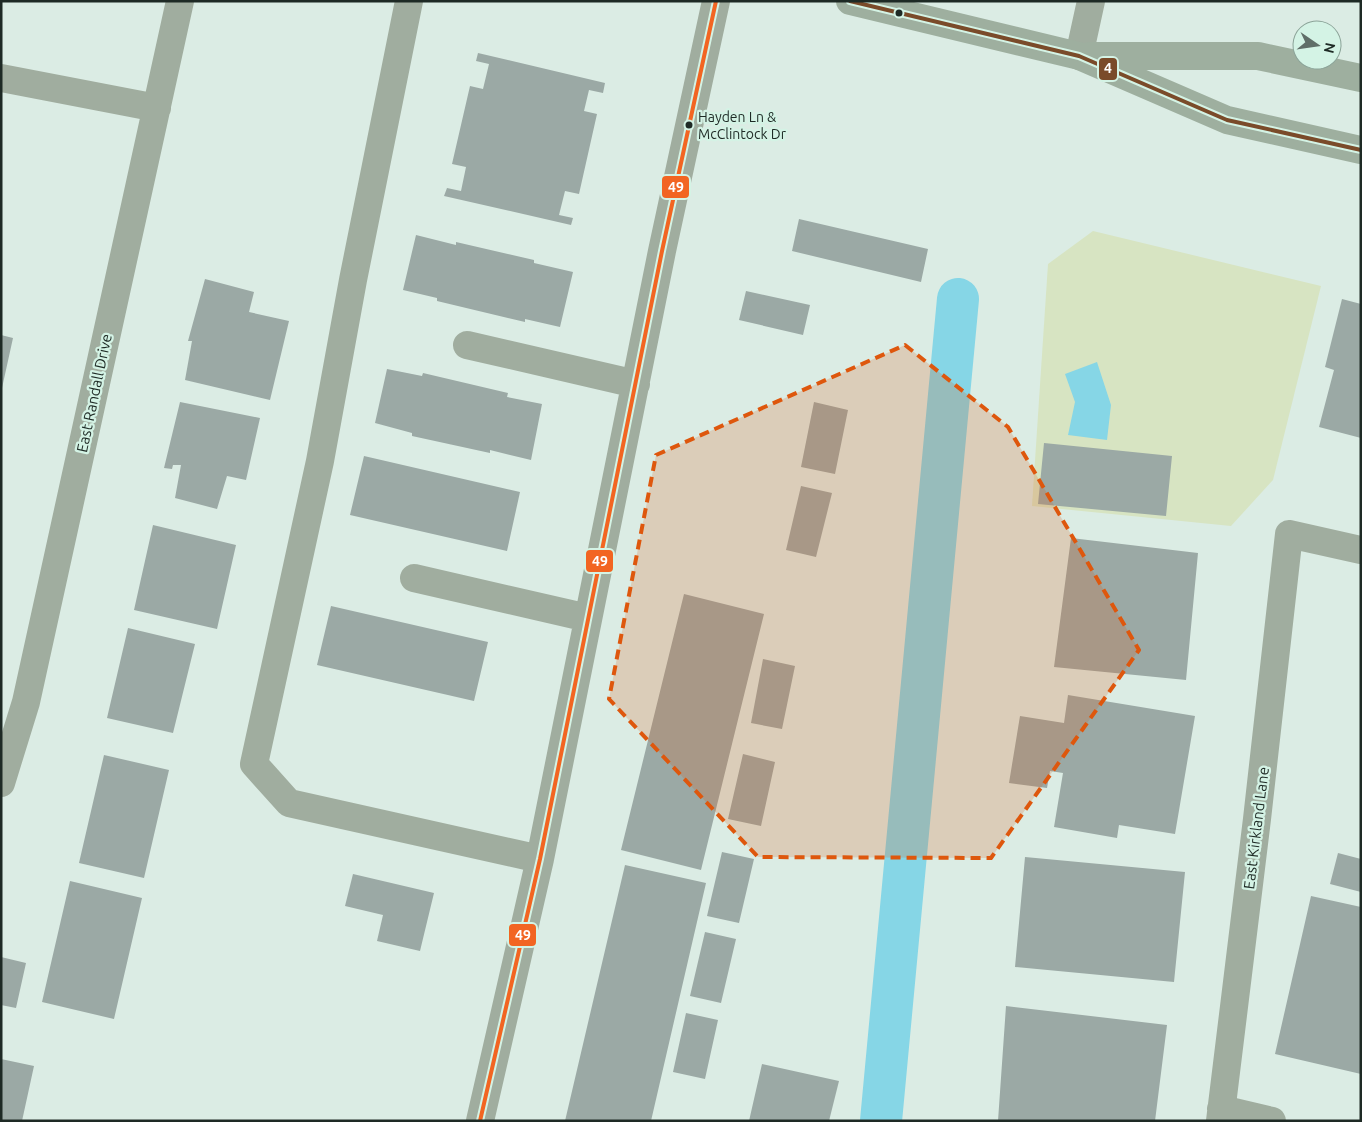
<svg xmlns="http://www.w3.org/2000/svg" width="1362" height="1122" font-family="Ubuntu,sans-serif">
<rect width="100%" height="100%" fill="#dbece4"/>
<path fill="#d7e4c2" d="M 1093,231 L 1321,286 L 1273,480 L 1231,526 L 1032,506 L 1048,264 Z"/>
<path fill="#86d6e6" d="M 1097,362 L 1111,405 L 1107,440 L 1068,435 L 1075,402 L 1065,374 Z"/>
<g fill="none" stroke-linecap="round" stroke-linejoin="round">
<path stroke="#86d6e6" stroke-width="42" d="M 881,1121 L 958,299"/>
</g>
<path fill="#9ba9a5" d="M 478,53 L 605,83 L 603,93 L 589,90 L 584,111 L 597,114 L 579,194 L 565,191 L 559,215 L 573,218 L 571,225 L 444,196 L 447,188 L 461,191 L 466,167 L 452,164 L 470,86 L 483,89 L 489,64 L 476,61 Z
M 799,219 L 928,249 L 921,282 L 792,251 Z
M 416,235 L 456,245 L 456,242 L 534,260 L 534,263 L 573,272 L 560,327 L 525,319 L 525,322 L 437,301 L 437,298 L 403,290 Z
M 205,279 L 254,292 L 249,312 L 289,321 L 270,400 L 185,380 L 192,341 L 188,341 Z
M 746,291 L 810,305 L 803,335 L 739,320 Z
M 1342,299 L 1361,304 L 1361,438 L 1319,427 L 1334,370 L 1325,367 Z
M 1,335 L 13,338 L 2,388 L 1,388 Z
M 387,369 L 422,376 L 423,373 L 508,393 L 507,397 L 542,404 L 531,460 L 490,450 L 490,453 L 412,436 L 412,433 L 375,423 Z
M 180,402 L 260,418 L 246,480 L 227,476 L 217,509 L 175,498 L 181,465 L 173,465 L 172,469 L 164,468 Z
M 814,402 L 848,410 L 835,474 L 801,467 Z
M 1044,443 L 1172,456 L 1166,516 L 1038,504 Z
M 364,456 L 520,492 L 507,551 L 350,515 Z
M 801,486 L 832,493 L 816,557 L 786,550 Z
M 153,525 L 236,545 L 217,629 L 134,610 Z
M 1071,538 L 1198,553 L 1186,680 L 1054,667 Z
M 684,594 L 764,614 L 701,870 L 621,850 Z
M 331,606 L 488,642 L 474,701 L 317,665 Z
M 128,628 L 195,644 L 173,733 L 107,718 Z
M 763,659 L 795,666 L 782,729 L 751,723 Z
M 1068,695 L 1195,716 L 1175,834 L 1119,825 L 1117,838 L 1054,827 L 1063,773 L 1050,771 L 1047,788 L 1009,783 L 1020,716 L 1064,723 Z
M 743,754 L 775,762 L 761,826 L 728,819 Z
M 104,755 L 169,770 L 144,878 L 79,863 Z
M 722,852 L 754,859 L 739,923 L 707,916 Z
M 1338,853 L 1361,859 L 1361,892 L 1330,884 Z
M 1025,857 L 1185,872 L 1174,982 L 1015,967 Z
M 625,865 L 706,883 L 651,1121 L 565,1121 Z
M 353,874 L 434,893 L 420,951 L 377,941 L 383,915 L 345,906 Z
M 70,881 L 142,898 L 114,1019 L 42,1002 Z
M 1311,896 L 1361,907 L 1361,1074 L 1275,1054 Z
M 705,932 L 736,939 L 721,1003 L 690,996 Z
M 1,957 L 26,963 L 16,1008 L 1,1005 Z
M 1006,1006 L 1167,1025 L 1155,1121 L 998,1121 Z
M 686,1013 L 718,1020 L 705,1079 L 673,1072 Z
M 1,1059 L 34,1066 L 22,1121 L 1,1121 Z
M 762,1064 L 839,1081 L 829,1121 L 749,1121 Z"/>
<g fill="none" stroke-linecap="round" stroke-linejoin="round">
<path stroke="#a0ad9f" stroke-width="28" d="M 409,1 L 353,280 L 320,461 L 254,764 L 289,803 L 540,859
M 1079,56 L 1091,1
M 1,78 L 157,108
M 467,345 L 636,384
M 414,578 L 588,618
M 1,783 L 26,702 L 180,1
M 1221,1109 L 1272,1121
M 480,1121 L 540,859 L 662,251 L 716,1
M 1220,1121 L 1257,819 L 1289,534 L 1361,550"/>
<path stroke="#9eaf9f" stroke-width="28" d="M 850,1 L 1079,56 L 1227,120 L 1361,150
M 1090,56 L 1258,56 L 1361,78"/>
<defs>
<path id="bus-1" d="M 480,1121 L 540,859 L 662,251 L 716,1"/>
<path id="bus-2" d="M 850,1 L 1079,56 L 1227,120 L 1361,150"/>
</defs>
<use href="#bus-1" stroke="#d4f3e5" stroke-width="8"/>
<use href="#bus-2" stroke="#d4f3e5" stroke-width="8"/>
<use href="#bus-1" stroke="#f26522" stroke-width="4"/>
<use href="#bus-2" stroke="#7a4b2a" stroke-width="4"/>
</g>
<path fill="#de570d" fill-opacity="0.2" stroke="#de570d" stroke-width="4" stroke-dasharray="10 6" stroke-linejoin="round" d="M 905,345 L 1008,427 L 1139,650 L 991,858 L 758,857 L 609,699 L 656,455 Z"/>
<g fill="#1e2a25" stroke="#d4f3e5" stroke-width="2">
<circle cx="899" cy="13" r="4.5"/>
<circle cx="689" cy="125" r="4.5"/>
</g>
<g text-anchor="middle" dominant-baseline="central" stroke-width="4.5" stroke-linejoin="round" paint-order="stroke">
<g font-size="14" fill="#1e2a25" stroke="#d4f3e5" text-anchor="start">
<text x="698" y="117">Hayden Ln &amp;<tspan x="698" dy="17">McClintock Dr</tspan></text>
</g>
<g font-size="15" fill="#1e2a25" stroke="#d4f3e5">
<text transform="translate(94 393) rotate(-78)">East Randall Drive</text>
<text transform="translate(1256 828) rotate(-83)">East Kirkland Lane</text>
</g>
</g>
<g stroke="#d4f3e5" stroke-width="2">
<rect x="1098" y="57" width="20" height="24" rx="5" fill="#7a4b2a"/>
<rect x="661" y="175" width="29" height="24" rx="5" fill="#f26522"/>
<rect x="585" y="549" width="29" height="24" rx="5" fill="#f26522"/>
<rect x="508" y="923" width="29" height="24" rx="5" fill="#f26522"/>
</g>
<g font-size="14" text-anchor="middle" font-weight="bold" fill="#fff">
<text x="1108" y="73">4</text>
<text x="676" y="192">49</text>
<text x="600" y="566">49</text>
<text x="523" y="940">49</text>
</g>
<rect width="1362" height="1122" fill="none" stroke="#1e2a25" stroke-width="5"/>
<g transform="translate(1317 45) rotate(103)"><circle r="24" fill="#d4f3e5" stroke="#8ba398"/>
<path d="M0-4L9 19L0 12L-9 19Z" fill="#606e68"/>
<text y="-8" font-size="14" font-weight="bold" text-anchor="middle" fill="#1e2a25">N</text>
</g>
</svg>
